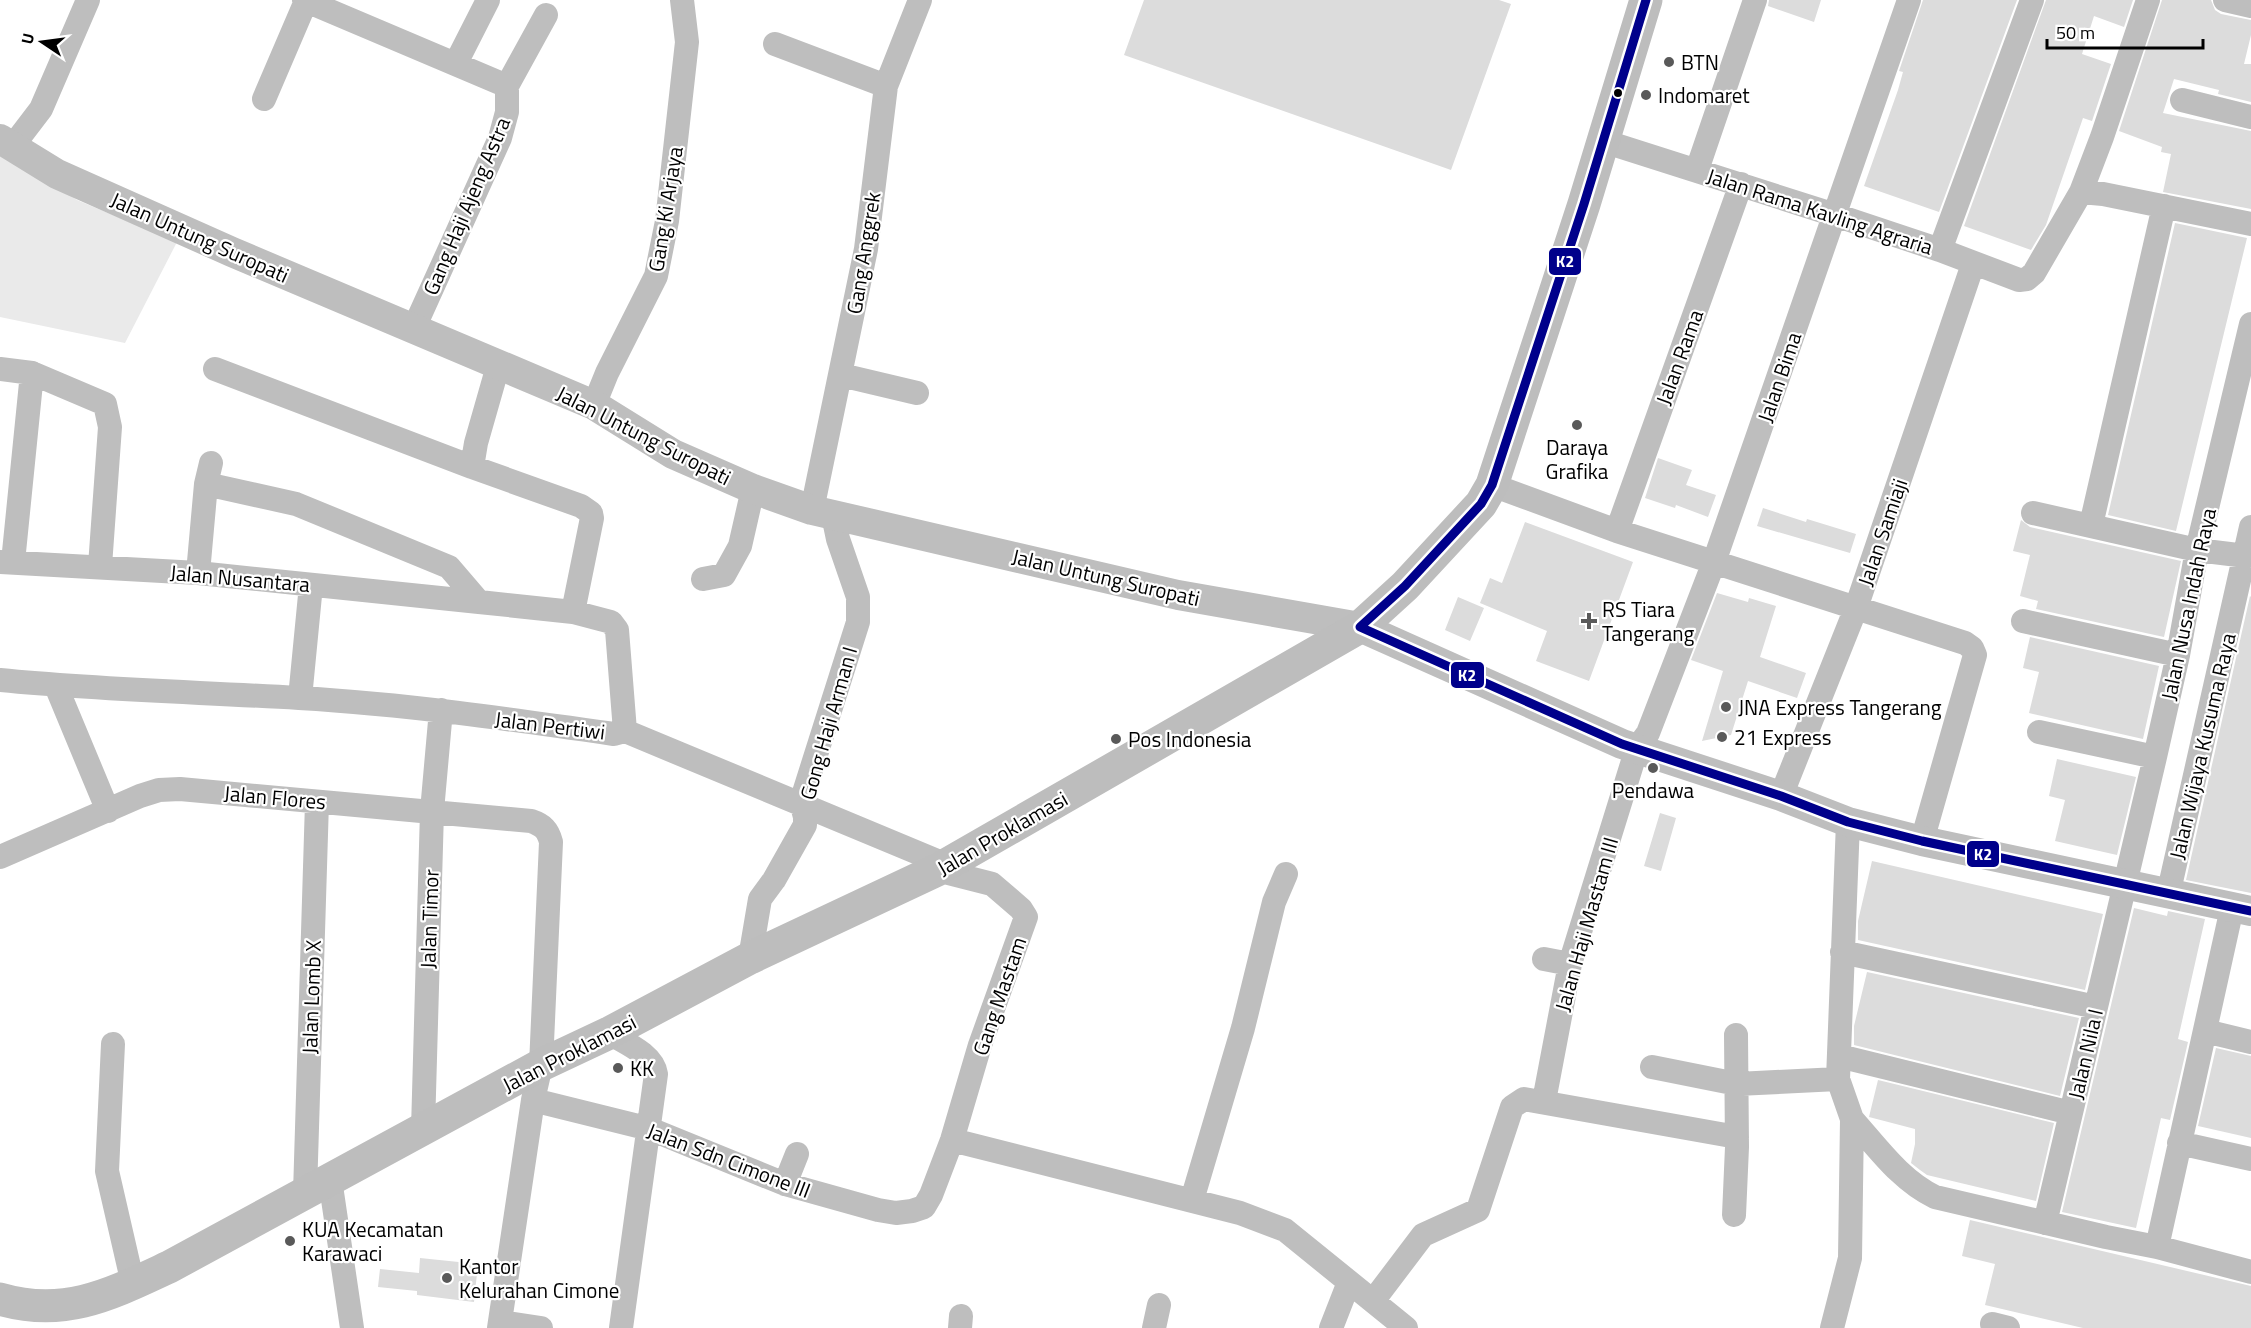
<svg xmlns="http://www.w3.org/2000/svg" width="2251" height="1328" font-family="'Titillium Web',sans-serif">
<rect width="100%" height="100%" fill="#fff"/>
<path fill="#eaeaea" d="M 0,151 L 77,200 L 177,242 L 125,343 L 0,317 Z"/>
<path fill="#dcdcdc" d="M 1144,0 L 1499,0 L 1511,4 L 1451,170 L 1124,55 Z
M 1769,0 L 1821,0 L 1814,22 L 1768,6 Z
M 1923,0 L 2017,0 L 1939,212 L 1864,186 L 1898,90 L 1903,72 L 1899,71 Z
M 2046,0 L 2133,0 L 2124,27 L 2094,16 L 2082,54 L 2111,64 L 2092,121 L 2083,118 L 2046,225 L 2031,250 L 1964,226 Z
M 2162,0 L 2211,0 L 2215,10 L 2221,14 L 2251,20 L 2251,35 L 2244,64 L 2251,64 L 2251,102 L 2218,94 L 2219,90 L 2174,79 L 2163,113 L 2251,131 L 2251,209 L 2163,192 L 2171,154 L 2161,152 L 2162,147 L 2119,131 Z
M 2175,223 L 2247,238 L 2176,531 L 2108,515 Z
M 1658,458 L 1692,470 L 1686,485 L 1716,495 L 1708,517 L 1676,505 L 1675,508 L 1645,498 Z
M 1763,508 L 1806,522 L 1807,519 L 1856,534 L 1850,553 L 1757,526 Z
M 2021,520 L 2030,527 L 2181,561 L 2164,637 L 2036,609 L 2038,601 L 2020,596 L 2030,555 L 2013,551 Z
M 1525,522 L 1633,562 L 1589,681 L 1536,661 L 1547,631 L 1480,603 L 1490,578 L 1502,583 Z
M 1717,593 L 1748,602 L 1749,598 L 1776,606 L 1760,657 L 1806,673 L 1797,698 L 1748,681 L 1731,735 L 1702,741 L 1723,671 L 1691,660 Z
M 2250,596 L 2251,597 L 2251,893 L 2186,880 Z
M 1458,597 L 1484,608 L 1470,641 L 1445,630 Z
M 2030,637 L 2159,666 L 2143,739 L 2029,713 L 2039,672 L 2023,668 Z
M 2057,759 L 2136,777 L 2117,855 L 2055,841 L 2065,800 L 2049,796 Z
M 1660,813 L 1676,818 L 1661,871 L 1644,866 Z
M 1872,861 L 2103,914 L 2085,990 L 1858,940 L 1858,921 Z
M 2134,908 L 2167,916 L 2168,911 L 2205,919 L 2178,1039 L 2188,1042 L 2170,1120 L 2161,1118 L 2136,1228 L 2062,1212 Z
M 1867,972 L 2079,1018 L 2060,1096 L 1854,1045 L 1854,1026 Z
M 2216,1048 L 2251,1056 L 2251,1138 L 2198,1126 Z
M 1878,1080 L 2054,1123 L 2036,1201 L 1927,1175 L 1920,1170 L 1911,1163 L 1915,1144 L 1915,1129 L 1869,1117 Z
M 1970,1220 L 2251,1286 L 2251,1328 L 2083,1328 L 1985,1305 L 1995,1264 L 1962,1256 Z
M 420,1258 L 478,1264 L 474,1302 L 417,1295 L 417,1291 L 378,1287 L 380,1269 L 419,1273 Z"/>
<g fill="none" stroke-linecap="round" stroke-linejoin="round">
<path stroke="#bebebe" stroke-width="24" d="M 304,0 L 507,86 L 507,112 L 500,138 L 414,328
M 2225,0 L 2251,6
M 775,44 L 886,86
M 456,63 L 488,0
M 507,86 L 546,15
M 264,99 L 306,1
M 2182,100 L 2251,117
M 1603,141 L 1835,215 L 1940,250 L 2019,280 L 2027,279 L 2034,273 L 2081,192 L 2102,137 L 2148,0
M 12,147 L 41,109 L 88,0
M 1697,170 L 1755,0
M 2081,192 L 2103,194 L 2251,224
M 1940,250 L 2032,0
M 0,369 L 32,373 L 105,404 L 110,427 L 100,566
M 215,369 L 472,467 L 476,443 L 498,366
M 841,375 L 917,393
M 594,405 L 607,373 L 656,276 L 667,221 L 687,42 L 682,0
M 472,467 L 581,506 L 591,513 L 592,518 L 573,612
M 1492,485 L 1617,531 L 1965,643 L 1972,648 L 1975,655 L 1922,841
M 812,510 L 866,249 L 886,86 L 920,0
M 2033,513 L 2197,550 L 2246,556
M 2091,525 L 2164,206
M 1617,531 L 1741,184
M 0,562 L 198,573 L 479,602
M 13,562 L 32,373
M 198,573 L 206,484 L 211,463
M 703,579 L 724,575 L 740,546 L 753,489
M 2023,621 L 2178,655
M 0,680 C 99,690 199,692 299,698 C 404,704 509,719 614,734 L 625,731 L 617,630 L 611,622 L 573,612 L 479,602 L 449,567 L 296,504 L 206,484
M 56,686 L 108,811
M 300,698 L 311,585
M 625,731 L 947,865
M 2039,732 L 2155,757
M 1781,796 L 1856,608 L 1973,264
M 0,857 L 140,796 L 159,790 L 180,789 L 531,821 C 543,825 548,830 551,842 L 541,1065 L 533,1100 L 499,1328
M 2168,895 L 2251,527
M 1842,952 L 2096,1007
M 750,958 L 760,899 L 774,880 L 805,825 L 805,817 L 801,802 L 858,622 L 858,597 L 838,539 L 833,515
M 1544,959 L 1570,964
M 2205,1031 L 2251,1042
M 609,1033 C 625,1043 653,1054 656,1074 L 621,1328
M 113,1044 L 107,1171 L 133,1284
M 1839,1056 L 2071,1113
M 1652,1067 L 1737,1084 L 1838,1079
M 533,1100 L 650,1129 L 785,1184 L 878,1210 L 896,1213 L 912,1211 L 924,1207 L 931,1195 L 952,1140 L 980,1045 L 1026,917 L 1021,909 L 992,884 L 937,870
M 1544,1101 L 1570,964 L 1637,748 L 1648,733 L 1714,562 L 1909,0
M 1852,1119 C 1878,1148 1900,1180 1935,1197 L 2106,1237 L 2157,1247 L 2251,1272
M 423,1129 L 432,811 L 441,710
M 952,1140 L 1240,1213 L 1285,1230 L 1406,1328
M 2179,1143 L 2251,1159
M 330,1179 L 352,1328
M 785,1184 L 797,1154
M 305,1193 L 317,802
M 1192,1200 L 1243,1028 L 1274,902 L 1286,874
M 1734,1215 L 1737,1147 L 1736,1035
M 2045,1223 L 2155,757 L 2178,655 L 2197,550 L 2251,324
M 2157,1247 L 2232,908
M 1373,1301 L 1423,1235 L 1478,1210 L 1512,1107 L 1524,1099 L 1737,1137
M 500,1322 L 541,1328
M 1992,1324 L 2008,1328
M 960,1328 L 961,1316
M 1154,1328 L 1159,1305
M 1331,1328 L 1349,1282
M 1832,1328 L 1850,1258 L 1852,1119 L 1838,1079 L 1848,822"/>
<path stroke="#bebebe" stroke-width="30" d="M 0,139 L 57,174 L 232,252 L 594,405 L 673,454 L 753,489 L 812,510 L 1178,595 L 1360,627 L 1622,744 L 1781,796 L 1848,822 L 1922,841 L 2251,911"/>
<path stroke="#bdbdbd" stroke-width="33" d="M 0,1299 C 65,1318 111,1294 169,1267 L 541,1065 L 609,1033 L 750,958 L 937,870 L 1360,627 L 1405,586 L 1481,504 L 1492,485 L 1584,204 L 1646,0"/>
<defs>
<path id="bus-1" d="M 1646,0 L 1584,204 L 1492,485 L 1481,504 L 1405,586 L 1360,627 L 1622,744 L 1781,796 L 1848,822 L 1922,841 L 2251,911"/>
</defs>
<use href="#bus-1" stroke="#fff" stroke-width="14"/>
<use href="#bus-1" stroke="#00008b" stroke-width="9"/>
</g>
<g fill="#595959" stroke="#fff" stroke-width="2">
<circle cx="1669" cy="62" r="6"/>
<circle cx="1646" cy="95" r="6"/>
<circle cx="1577" cy="425" r="6"/>
<path d="M1586 612h6v6h6v6h-6v6h-6v-6h-6v-6h6z"/>
<circle cx="1726" cy="707" r="6"/>
<circle cx="1722" cy="737" r="6"/>
<circle cx="1116" cy="739" r="6"/>
<circle cx="1653" cy="768" r="6"/>
<circle cx="618" cy="1068" r="6"/>
<circle cx="290" cy="1241" r="6"/>
<circle cx="447" cy="1278" r="6"/>
</g>
<circle fill="#000" stroke="#fff" stroke-width="2" cx="1618" cy="93" r="5"/>
<g text-anchor="middle" dominant-baseline="central" stroke-width="4.5" stroke-linejoin="round" paint-order="stroke">
<g font-size="21" fill="#000" stroke="#fff" text-anchor="start">
<text x="1681" y="62">BTN</text>
<text x="1658" y="95">Indomaret</text>
<text x="1577" y="447" text-anchor="middle">Daraya<tspan x="1577" dy="24">Grafika</tspan></text>
<text x="1602" y="609">RS Tiara<tspan x="1602" dy="24">Tangerang</tspan></text>
<text x="1738" y="707">JNA Express Tangerang</text>
<text x="1734" y="737">21 Express</text>
<text x="1128" y="739">Pos Indonesia</text>
<text x="1653" y="790" text-anchor="middle">Pendawa</text>
<text x="630" y="1068">KK</text>
<text x="302" y="1229">KUA Kecamatan<tspan x="302" dy="24">Karawaci</tspan></text>
<text x="459" y="1266">Kantor<tspan x="459" dy="24">Kelurahan Cimone</tspan></text>
</g>
<g font-size="21" fill="#000" stroke="#fff">
<text transform="translate(466 206) rotate(-67)">Gang Haji Ajeng Astra</text>
<text transform="translate(665 209) rotate(-81)">Gang Ki Arjaya</text>
<text transform="translate(1820 211) rotate(18)">Jalan Rama Kavling Agraria</text>
<text transform="translate(200 237) rotate(24)">Jalan Untung Suropati</text>
<text transform="translate(863 253) rotate(-81)">Gang Anggrek</text>
<text transform="translate(1679 357) rotate(-70)">Jalan Rama</text>
<text transform="translate(1779 377) rotate(-71)">Jalan Bima</text>
<text transform="translate(644 435) rotate(27)">Jalan Untung Suropati</text>
<text transform="translate(1882 532) rotate(-71)">Jalan Samiaji</text>
<text transform="translate(1106 577) rotate(13)">Jalan Untung Suropati</text>
<text transform="translate(240 578) rotate(5)">Jalan Nusantara</text>
<text transform="translate(2188 604) rotate(-78)">Jalan Nusa Indah Raya</text>
<text transform="translate(828 723) rotate(-74)">Gong Haji Arman I</text>
<text transform="translate(550 725) rotate(7)">Jalan Pertiwi</text>
<text transform="translate(2202 746) rotate(-77)">Jalan Wijaya Kusuma Raya</text>
<text transform="translate(275 797) rotate(5)">Jalan Flores</text>
<text transform="translate(1002 833) rotate(-30)">Jalan Proklamasi</text>
<text transform="translate(429 919) rotate(-88)">Jalan Timor</text>
<text transform="translate(1586 924) rotate(-74)">Jalan Haji Mastam III</text>
<text transform="translate(999 996) rotate(-71)">Gang Mastam</text>
<text transform="translate(311 997) rotate(-88)">Jalan Lomb X</text>
<text transform="translate(569 1053) rotate(-27)">Jalan Proklamasi</text>
<text transform="translate(2085 1054) rotate(-77)">Jalan Nila I</text>
<text transform="translate(729 1160) rotate(21)">Jalan Sdn Cimone III</text>
</g>
</g>
<g stroke="#fff" stroke-width="2">
<rect x="1548" y="247" width="34" height="29" rx="6" fill="#00008b"/>
<rect x="1450" y="661" width="35" height="28" rx="6" fill="#00008b"/>
<rect x="1966" y="840" width="34" height="28" rx="6" fill="#00008b"/>
</g>
<g font-size="16" text-anchor="middle" font-weight="bold" fill="#fff">
<text x="1565" y="267">K2</text>
<text x="1467" y="681">K2</text>
<text x="1983" y="860">K2</text>
</g>
<g transform="translate(42 42) rotate(283)" stroke="#ffffff" stroke-width="4.5" paint-order="stroke">
<path d="M0-4.5L10 22L0 15L-10 22Z" fill="#000000"/>
<text y="-9" font-size="16" font-weight="bold" text-anchor="middle" fill="#000000">U</text>
</g>
<path d="M2047 39v9h156v-9" fill="none" stroke="#000000" stroke-width="3"/>
<text x="2056" y="39" font-size="18" fill="#000000" stroke="#ffffff" stroke-width="4.5" paint-order="stroke">50 m</text>
</svg>
